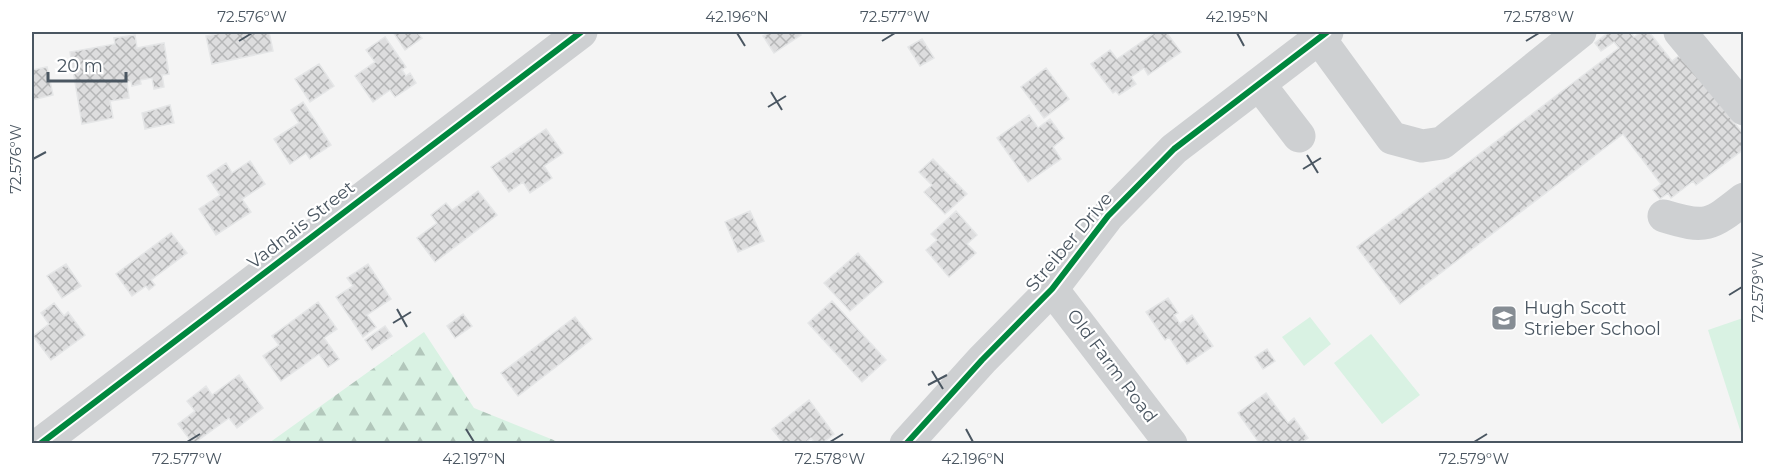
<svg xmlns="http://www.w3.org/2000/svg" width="1775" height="475" font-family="Montserrat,sans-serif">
<defs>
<pattern id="forest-firs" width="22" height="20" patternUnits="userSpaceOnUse" patternTransform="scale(1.5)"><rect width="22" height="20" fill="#d9f2e3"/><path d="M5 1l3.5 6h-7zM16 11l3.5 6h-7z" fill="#b2c7bb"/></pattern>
<pattern id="building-cross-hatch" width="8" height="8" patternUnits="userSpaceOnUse" patternTransform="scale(1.5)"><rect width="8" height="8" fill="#ddddde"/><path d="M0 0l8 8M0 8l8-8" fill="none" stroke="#b5b6b7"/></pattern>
</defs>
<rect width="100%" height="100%" fill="#f4f4f4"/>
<path fill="#d9f2e3" d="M 1310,317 L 1331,344 L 1304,366 L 1282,337 Z
M 1743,318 L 1744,435 L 1742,436 L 1708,330 Z
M 1371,334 L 1420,395 L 1382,424 L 1334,363 Z"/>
<path fill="url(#forest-firs)" d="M 424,332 L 474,408 L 561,443 L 269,443 Z"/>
<path fill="url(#building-cross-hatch)" stroke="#e5e6e7" stroke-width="1.5" d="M 226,32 L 269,32 L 273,51 L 212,64 L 206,36 Z
M 393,32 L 417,32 L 422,38 L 405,50 Z
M 770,32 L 799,32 L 801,35 L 774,53 L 763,36 Z
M 1156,32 L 1166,32 L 1181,52 L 1148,75 L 1144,68 L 1131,77 L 1136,84 L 1119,95 L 1116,91 L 1113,93 L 1091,64 L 1110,50 L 1117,59 Z
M 1609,32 L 1630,32 L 1634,37 L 1641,32 L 1649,32 L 1672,61 L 1681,54 L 1744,135 L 1744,149 L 1696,185 L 1693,181 L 1671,198 L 1668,193 L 1660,199 L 1653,190 L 1661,184 L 1623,134 L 1400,304 L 1357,247 L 1619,48 L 1614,42 L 1601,51 L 1595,43 Z
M 135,35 L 137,48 L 164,43 L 169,74 L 162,75 L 164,87 L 154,89 L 152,78 L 140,80 L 141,84 L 132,86 L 131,81 L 127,82 L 129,98 L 110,101 L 113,118 L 82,124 L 70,52 L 115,44 L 114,38 Z
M 385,37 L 406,67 L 402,70 L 406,76 L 410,73 L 416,83 L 395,97 L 390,90 L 373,102 L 355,76 L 375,62 L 366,50 Z
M 922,39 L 934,58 L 920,66 L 908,47 Z
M 319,64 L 334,86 L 310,102 L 295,79 Z
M 47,67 L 53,95 L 32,100 L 32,70 Z
M 1046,68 L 1069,99 L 1044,118 L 1021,87 Z
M 303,102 L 331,145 L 310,159 L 306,153 L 290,164 L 274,139 L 299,123 L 291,110 Z
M 170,105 L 174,123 L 145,129 L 142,113 Z
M 1029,115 L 1038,128 L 1050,119 L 1064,138 L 1053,147 L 1061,159 L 1028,182 L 997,138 Z
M 546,129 L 563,153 L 544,166 L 552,178 L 530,193 L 523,182 L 509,192 L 491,167 Z
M 933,159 L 967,194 L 945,214 L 924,192 L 932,185 L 919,172 Z
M 250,161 L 265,184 L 242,199 L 251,212 L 216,235 L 199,209 L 220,195 L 207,176 L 226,163 L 232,173 Z
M 478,191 L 497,215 L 435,262 L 417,238 L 437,223 L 431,215 L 446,203 L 452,210 Z
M 750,211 L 764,241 L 738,252 L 725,222 Z
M 956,211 L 977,235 L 967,244 L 976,253 L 949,277 L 926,250 L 937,240 L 931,234 Z
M 171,233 L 187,253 L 151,280 L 155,285 L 149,290 L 146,286 L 132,296 L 116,274 Z
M 858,253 L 883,282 L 850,311 L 824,283 Z
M 66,264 L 81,286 L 62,298 L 47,276 Z
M 368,264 L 391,299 L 367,315 L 376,327 L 363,337 L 336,297 L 353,286 L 347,278 Z
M 1168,298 L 1178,313 L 1174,315 L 1180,324 L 1192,315 L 1213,346 L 1187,364 L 1169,337 L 1165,340 L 1146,312 Z
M 832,301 L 886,360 L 862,382 L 808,323 Z
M 318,302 L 337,329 L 324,338 L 339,359 L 328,367 L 319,354 L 281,381 L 263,356 L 279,345 L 272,336 Z
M 54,303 L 64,316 L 68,312 L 85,335 L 51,360 L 33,336 L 49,324 L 41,313 Z
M 463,314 L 472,326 L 455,338 L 447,326 Z
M 575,317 L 592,339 L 518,396 L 501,373 Z
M 385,326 L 392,336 L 372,350 L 365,340 Z
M 1267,349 L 1275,361 L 1263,369 L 1255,357 Z
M 239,375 L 263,408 L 237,428 L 229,418 L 193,444 L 178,424 L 195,411 L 187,401 L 206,386 L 212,395 Z
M 1266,393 L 1288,423 L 1294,418 L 1308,438 L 1304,441 L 1305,444 L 1260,444 L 1238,413 Z
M 809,400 L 834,434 L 821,444 L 816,444 L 811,438 L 804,444 L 784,444 L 772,429 Z"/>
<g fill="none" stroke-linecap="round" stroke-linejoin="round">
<path stroke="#ced0d2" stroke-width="33" d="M 1680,32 L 1744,109
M 1319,38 L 1392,138 L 1422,146 L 1442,143 L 1580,32
M 1259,84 L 1299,136
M 1664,216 C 1706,229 1710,226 1744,199
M 1052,289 L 1171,444
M 40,444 L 581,32
M 906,444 L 982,360 L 1052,289 L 1108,216 L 1174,149 L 1327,32"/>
<defs>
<path id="cycleway" d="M 40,444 L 581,32
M 906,444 L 982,360 L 1052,289 L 1108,216 L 1174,149 L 1327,32"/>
</defs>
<use href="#cycleway" stroke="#fff" stroke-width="10"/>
<use href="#cycleway" stroke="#00873e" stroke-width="6"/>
</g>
<path fill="none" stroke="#4a5661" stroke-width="2" d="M 737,33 L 745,46M 1237,33 L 1244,46M 239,41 L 252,33M 882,41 L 895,33M 1526,41 L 1539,33M 771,92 L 782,110M 768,107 L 786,96M 1307,155 L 1318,173M 33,159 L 46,152M 1303,169 L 1321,158M 1729,295 L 1742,287M 397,309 L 407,327M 393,323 L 411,312M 932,371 L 943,389M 928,385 L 947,375M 466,429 L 474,442M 966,429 L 973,442M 187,442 L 200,434M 830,442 L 843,434M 1474,442 L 1487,434"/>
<defs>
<symbol id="school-square" viewBox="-11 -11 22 22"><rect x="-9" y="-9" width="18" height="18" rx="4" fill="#868d94" stroke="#fff"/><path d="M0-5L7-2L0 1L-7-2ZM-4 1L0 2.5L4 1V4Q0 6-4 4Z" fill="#fff"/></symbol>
</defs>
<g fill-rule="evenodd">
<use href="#school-square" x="1489" y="303" width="30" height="30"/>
</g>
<g text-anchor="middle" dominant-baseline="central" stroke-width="4.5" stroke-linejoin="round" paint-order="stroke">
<g font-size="18" fill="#4a5661" stroke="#fff">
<text transform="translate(301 225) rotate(-38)">Vadnais Street</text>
<text transform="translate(1069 242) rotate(-50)">Streiber Drive</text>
<text transform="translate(1112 366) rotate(53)">Old Farm Road</text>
</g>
<g font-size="18" fill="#4a5661" stroke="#fff" text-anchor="start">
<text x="1524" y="308">Hugh Scott<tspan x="1524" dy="21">Strieber School</tspan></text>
</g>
</g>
<rect width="1775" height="475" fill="none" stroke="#ffffff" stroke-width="66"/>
<path d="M48 72v9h78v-9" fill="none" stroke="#4a5661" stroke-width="3"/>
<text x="57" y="72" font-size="18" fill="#4a5661" stroke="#ffffff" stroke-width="4.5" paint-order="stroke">20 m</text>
<rect x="33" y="33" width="1709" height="409" fill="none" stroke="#4a5661" stroke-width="2"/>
<g font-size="15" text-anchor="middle" fill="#4a5661">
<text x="252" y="22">72.576°W</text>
<text x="737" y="22">42.196°N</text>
<text x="895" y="22">72.577°W</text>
<text x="1237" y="22">42.195°N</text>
<text x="1539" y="22">72.578°W</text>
<text transform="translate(16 159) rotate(-90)" y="5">72.576°W</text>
<text transform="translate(1758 287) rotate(-90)" y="5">72.579°W</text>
<text x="187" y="464">72.577°W</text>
<text x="474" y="464">42.197°N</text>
<text x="830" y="464">72.578°W</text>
<text x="973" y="464">42.196°N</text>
<text x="1474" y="464">72.579°W</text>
</g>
</svg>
